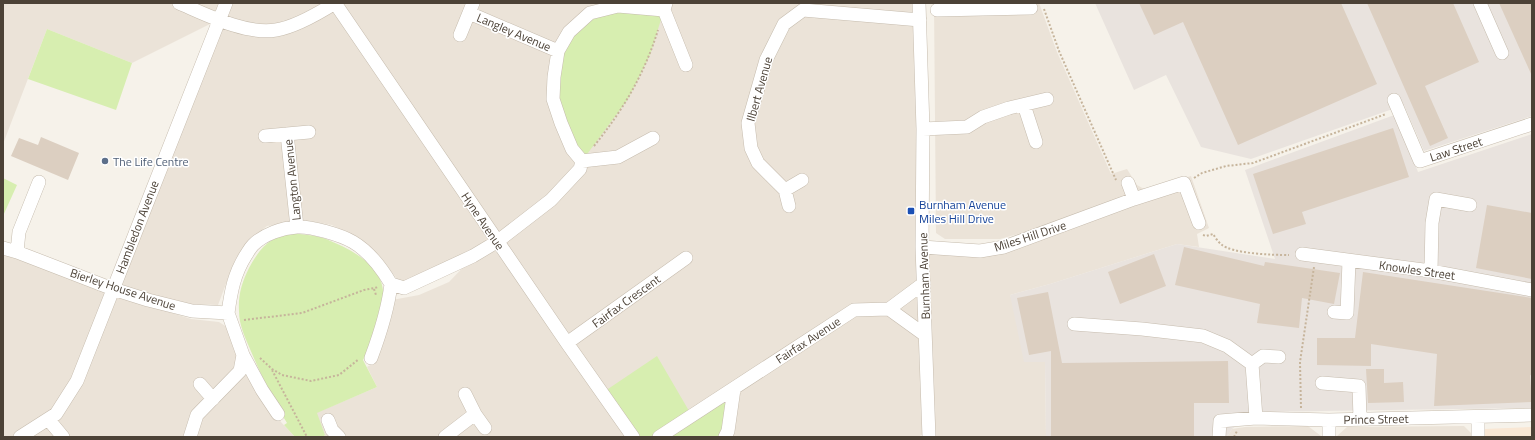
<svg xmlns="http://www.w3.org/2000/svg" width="1535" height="440" font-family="'Titillium Web',sans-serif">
<rect width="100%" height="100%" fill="#f6f2ea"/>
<path fill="#ebe3d8" d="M 3,3 L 919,3 L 922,247 L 981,251 L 1161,194 L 1000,239 L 945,239 L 936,233 L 934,3 L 1039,3 L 1057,52 L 1111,174 L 1127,169 L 1137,185 L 1146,190 L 1191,176 L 1209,228 L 1197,234 L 1199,247 L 1177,244 L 1050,284 L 1010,295 L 1045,362 L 1046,437 L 929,437 L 921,435 L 919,437 L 323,437 L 325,435 L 316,413 L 377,387 L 367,367 L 372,364 L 392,300 L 419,295 L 449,282 L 473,257 L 403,283 L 397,279 L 382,259 L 364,242 L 332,225 L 308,221 L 267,226 L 248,241 L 235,260 L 218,305 L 191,304 L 145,293 L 137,302 L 191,319 L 219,322 L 230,329 L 273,411 L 281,422 L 295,437 L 3,437 L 3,248 L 113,289 L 218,20 L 132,63 L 47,29 L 3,144 Z
M 1308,426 L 1321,436 L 1337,436 L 1347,427 L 1464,426 L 1472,434 L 1472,437 L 1227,437 L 1232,429 L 1245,427 Z"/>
<path fill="#f9e7d4" d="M 1532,427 L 1532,437 L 1484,437 L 1484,429 Z"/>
<path fill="#e9e3de" d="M 1095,3 L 1532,3 L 1532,116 L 1424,151 L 1404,105 L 1251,159 L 1201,147 L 1166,75 L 1134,90 Z
M 1397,114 L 1418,172 L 1532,134 L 1532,408 L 1256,412 L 1232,429 L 1227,437 L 1046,437 L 1045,362 L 1024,362 L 1010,295 L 1050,284 L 1177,244 L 1275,259 L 1245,170 Z"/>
<path fill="#d7eeb0" d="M 664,10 L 650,55 L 628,99 L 582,161 L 572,149 L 554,77 L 558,51 L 590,13 Z
M 47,29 L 132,63 L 116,110 L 28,79 Z
M 3,178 L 17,185 L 3,216 Z
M 293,233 C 304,235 316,235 326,239 C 348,248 380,263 383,290 C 386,315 374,339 363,360 L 377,387 L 317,413 L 325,435 L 323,437 L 295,437 L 284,425 L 287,423 C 272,399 261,375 250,349 C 245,337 239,325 239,311 C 238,295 242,282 249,268 C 255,257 262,246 272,240 C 278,237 286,235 293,233 Z
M 657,356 L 692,416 L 734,389 L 725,437 L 633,437 L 602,393 Z"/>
<path fill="#dccfc1" d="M 1139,3 L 1341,3 L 1377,84 L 1238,145 L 1183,22 L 1154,35 Z
M 1367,3 L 1453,3 L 1479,62 L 1425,86 L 1448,138 L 1430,146 Z
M 1499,3 L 1532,3 L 1532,76 Z
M 1393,128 L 1409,177 L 1302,212 L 1306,224 L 1273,234 L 1253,174 Z
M 41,137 L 79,153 L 68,180 L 11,156 L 19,138 L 38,145 Z
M 1487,205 L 1532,213 L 1532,279 L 1476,268 Z
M 1184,247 L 1264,266 L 1265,262 L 1340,273 L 1334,304 L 1302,298 L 1299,328 L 1257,323 L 1260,304 L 1175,285 Z
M 1154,254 L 1166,286 L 1120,304 L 1108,272 Z
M 1363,272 L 1532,298 L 1532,376 L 1530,375 L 1532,402 L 1434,406 L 1437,354 L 1371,344 L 1371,366 L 1317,365 L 1317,338 L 1355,338 Z
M 1048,292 L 1062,363 L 1228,361 L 1229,403 L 1194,403 L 1194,437 L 1051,437 L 1051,351 L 1029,355 L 1017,298 Z
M 1366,369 L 1384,369 L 1384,383 L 1403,382 L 1404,402 L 1368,403 Z"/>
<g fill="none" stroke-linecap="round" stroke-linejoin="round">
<defs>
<path id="minor" d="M 179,3 C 207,15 246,35 276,30 C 295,27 319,13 335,3
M 335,3 L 567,343 L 633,437
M 473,3 L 469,13 L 558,51
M 919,3 L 923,129 L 922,247 L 929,437
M 1480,3 L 1502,53
M 664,10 L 686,65
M 937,10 L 1031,8
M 460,35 L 469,13
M 1394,100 L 1420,161 L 1532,124
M 1024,105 L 1036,142
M 923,129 L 967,127 L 983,117 L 1009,108 L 1047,99
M 265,136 L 287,134
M 582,161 L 618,157 L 653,138
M 802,180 L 785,190 L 758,163 L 751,148 L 748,123 L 766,60 L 784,24 L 803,10 L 920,20
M 1128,183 L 1134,199 L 1184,183 L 1199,223
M 785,190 L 789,206
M 297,227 L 287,134 L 309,132
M 922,247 L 980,251 L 1004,247 L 1134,199
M 3,248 L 17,252 L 113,289 L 148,300 L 192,311 L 228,313 C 231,291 234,274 246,255 C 248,252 250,248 253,245 C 264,234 282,228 297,227 C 311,226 341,235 353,242 C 370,252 381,267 391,284 L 404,288 L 473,256 L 498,241 L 551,200 L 580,169 L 582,161 L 572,149 L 561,123 L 553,99 L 554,77 L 558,51 L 569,32 L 590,13 L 618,6 L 664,10 L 666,3
M 17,252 L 19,232 L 39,182
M 1302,254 L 1431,271 L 1532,290
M 1431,271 L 1432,223 L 1436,199 L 1470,205
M 889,309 L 925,335
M 1334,312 L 1347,313 L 1349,261
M 228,313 L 243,355 L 262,390 L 278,414
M 1074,324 L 1142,329 L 1203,336 L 1227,346 L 1252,364 L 1256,418
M 567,343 L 686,258
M 371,358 C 380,334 388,309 391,284
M 1252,364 L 1263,356 L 1279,357
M 1322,383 L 1359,386 L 1360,419
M 200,384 L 213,399
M 475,414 L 485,428
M 48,419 L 63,437
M 328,420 L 332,430 L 339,437
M 20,437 L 56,414 L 77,381 L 226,3
M 190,437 L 197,415 L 240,371 L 243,355
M 445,437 L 475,414 L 465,394
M 659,437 L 854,310 L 889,309 L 924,283
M 725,437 L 728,431 L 734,389
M 1219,437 L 1220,421 L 1256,418 L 1329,420 L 1532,415
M 1329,437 L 1329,420
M 1478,437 L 1478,417"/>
</defs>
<use href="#minor" stroke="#c6bcae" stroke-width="14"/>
<path stroke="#c6b49b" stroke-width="2" stroke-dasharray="2 2" stroke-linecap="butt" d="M 1044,9 L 1059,51 L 1116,180
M 594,146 C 623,110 644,75 658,30
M 1194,178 L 1202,173 L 1226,166 L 1253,163 L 1386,114
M 1203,235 L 1206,236 L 1213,234 C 1215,237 1218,242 1221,244 C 1231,254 1274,255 1289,255
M 374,289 L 376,295
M 244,320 L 302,313 L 364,290 L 379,287
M 260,358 L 272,369 L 282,375 L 311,381 L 339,375 L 359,359
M 272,370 L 307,437
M 1301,408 L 1300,362 L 1314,267
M 1234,437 L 1237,431"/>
<use href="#minor" stroke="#fff" stroke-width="13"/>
</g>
<circle fill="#5c6f8a" stroke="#fff" stroke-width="1.5" cx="105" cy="161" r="4"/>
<rect fill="#1a4fb4" stroke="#fff" stroke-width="1.5" x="907" y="207" width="8" height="8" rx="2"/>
<g text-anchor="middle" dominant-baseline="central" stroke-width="3" stroke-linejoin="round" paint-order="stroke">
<g font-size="12" fill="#4c4237" stroke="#fff">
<text transform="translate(514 32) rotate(23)">Langley Avenue</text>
<text transform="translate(759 89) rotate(-74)">Ilbert Avenue</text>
<text transform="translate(1456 149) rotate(-18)">Law Street</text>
<text transform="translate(292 180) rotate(-96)">Langton Avenue</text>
<text transform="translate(483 221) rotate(56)">Hyne Avenue</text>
<text transform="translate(137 227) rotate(-69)">Hambledon Avenue</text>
<text transform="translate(1030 236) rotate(-18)">Miles Hill Drive</text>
<text transform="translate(1417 270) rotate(8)">Knowles Street</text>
<text transform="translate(924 276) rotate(-92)">Burnham Avenue</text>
<text transform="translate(123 289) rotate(18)">Bierley House Avenue</text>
<text transform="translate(626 301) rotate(-36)">Fairfax Crescent</text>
<text transform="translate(808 340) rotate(-33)">Fairfax Avenue</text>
<text transform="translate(1376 419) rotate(-1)">Prince Street</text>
</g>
<g font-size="12" fill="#4e5e75" stroke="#fff" text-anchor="start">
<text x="113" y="161">The Life Centre</text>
</g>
<g font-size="12" fill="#164399" stroke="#fff" text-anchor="start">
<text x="919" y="204">Burnham Avenue<tspan x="919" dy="14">Miles Hill Drive</tspan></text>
</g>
</g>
<rect width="1535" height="440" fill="none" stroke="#4c4237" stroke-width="8"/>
</svg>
